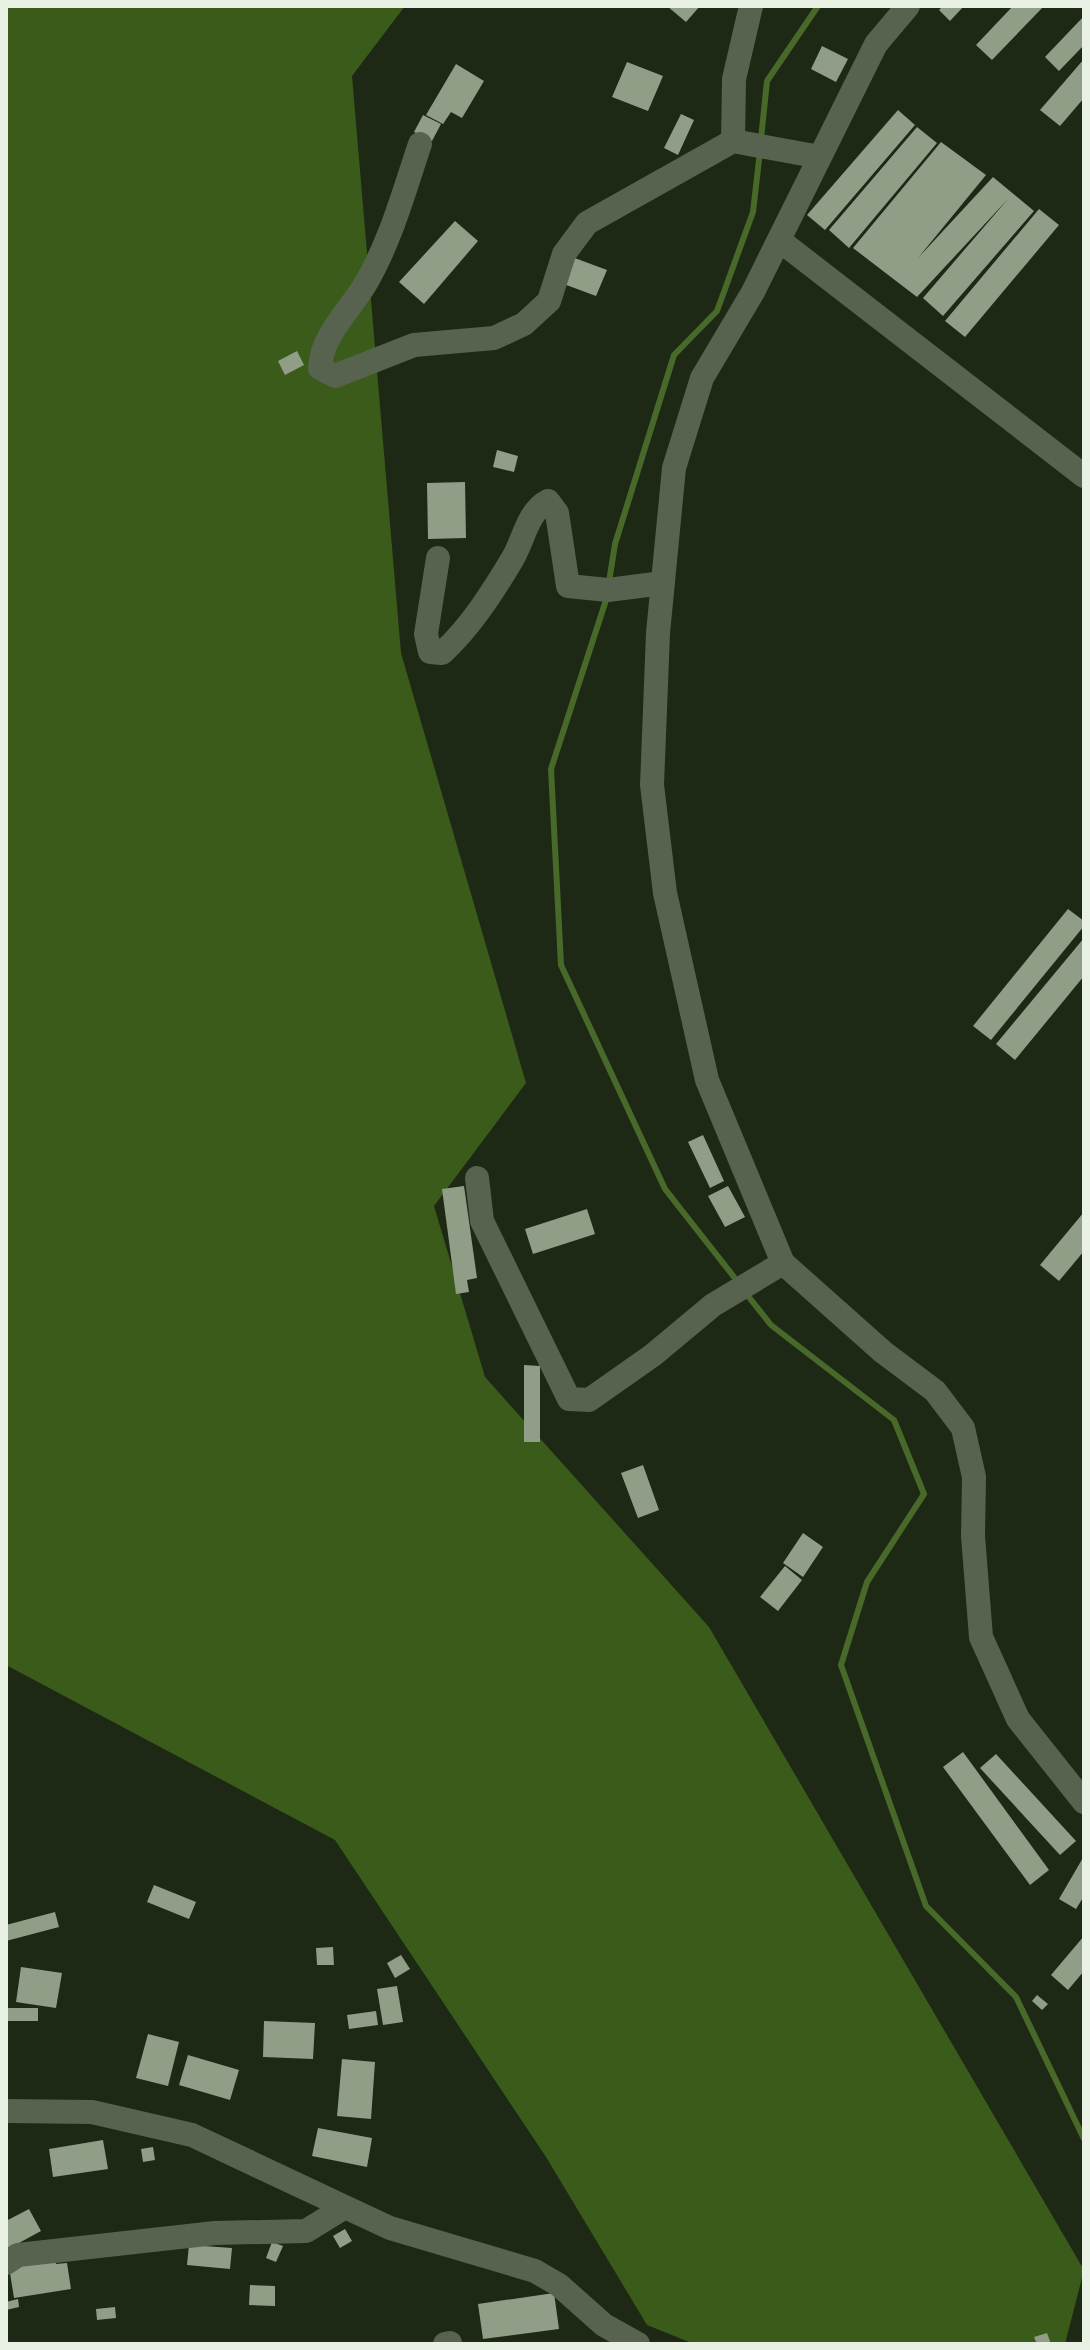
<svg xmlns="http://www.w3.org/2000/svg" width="1090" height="2350" font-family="Georgia,serif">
<rect width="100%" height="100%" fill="#1d2815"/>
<path fill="#3b5b1b" d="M 6,6 L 405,6 L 352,76 L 401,653 L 526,1083 L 434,1206 L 485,1377 L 709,1627 L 1084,2270 L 1065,2344 L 694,2344 L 647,2325 L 546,2157 L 335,1840 L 6,1665 Z"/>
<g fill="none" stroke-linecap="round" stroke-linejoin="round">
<path stroke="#48692a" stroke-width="6" d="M 761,139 L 767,81 L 818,6
M 609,582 L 615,544 L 674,355 L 717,311 L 753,212 L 760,151
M 607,597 L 551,769 L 561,965 L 665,1189 L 734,1277
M 748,1296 L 771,1325 L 894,1420 L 924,1494 L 867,1582 L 841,1665 L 926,1906 L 1016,1997 L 1084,2139"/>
</g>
<path fill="#919e87" d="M 667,6 L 700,6 L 686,22 Z
M 943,6 L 964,6 L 950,21 L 939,10 Z
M 1013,6 L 1044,6 L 992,60 L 976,45 Z
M 1084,16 L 1084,45 L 1059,71 L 1045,57 Z
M 822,46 L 848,59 L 836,82 L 811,69 Z
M 1084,59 L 1084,98 L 1060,126 L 1040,110 Z
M 627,62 L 663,76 L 648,111 L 612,97 Z
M 456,64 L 484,81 L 462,118 L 451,112 L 443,124 L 426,115 Z
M 898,110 L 915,125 L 825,230 L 807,215 Z
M 681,114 L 694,120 L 678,155 L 664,148 Z
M 423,115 L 441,124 L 432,141 L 414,132 Z
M 917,127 L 937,143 L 849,248 L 829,230 Z
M 941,142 L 986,175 L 918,258 L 993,177 L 1034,211 L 943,316 L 923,298 L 1008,199 L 917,297 L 853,248 Z
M 1039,209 L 1059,225 L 965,337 L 945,321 Z
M 455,221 L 478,241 L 424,304 L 399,282 Z
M 572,257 L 607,270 L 596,296 L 561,283 Z
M 297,351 L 304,365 L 285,375 L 278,361 Z
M 497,450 L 518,456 L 514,472 L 493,467 Z
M 465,482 L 466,538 L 428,539 L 427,483 Z
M 1068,909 L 1084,921 L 1084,926 L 991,1040 L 973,1026 Z
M 1084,938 L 1084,976 L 1015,1060 L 996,1044 Z
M 703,1135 L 724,1181 L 710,1188 L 688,1142 Z
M 464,1186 L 477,1278 L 467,1280 L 469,1292 L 456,1294 L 442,1189 Z
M 728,1186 L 745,1217 L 725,1227 L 708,1196 Z
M 587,1209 L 595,1234 L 533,1254 L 525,1229 Z
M 1084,1212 L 1084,1251 L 1059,1281 L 1040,1265 Z
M 524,1365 L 540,1366 L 540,1442 L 524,1442 Z
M 643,1465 L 659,1510 L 638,1518 L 621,1473 Z
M 803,1533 L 823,1547 L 803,1577 L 783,1563 Z
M 785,1566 L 802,1580 L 778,1611 L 760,1597 Z
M 963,1752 L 1049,1870 L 1030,1885 L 943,1767 Z
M 996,1754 L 1076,1841 L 1060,1855 L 980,1768 Z
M 1084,1856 L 1084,1896 L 1076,1909 L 1059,1899 Z
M 154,1885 L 196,1902 L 189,1919 L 147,1902 Z
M 55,1912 L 59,1927 L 6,1941 L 6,1925 Z
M 1084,1936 L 1084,1971 L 1068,1990 L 1051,1975 Z
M 333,1947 L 334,1965 L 317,1965 L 316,1948 Z
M 401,1955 L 410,1969 L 395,1978 L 387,1963 Z
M 21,1967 L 62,1973 L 56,2008 L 16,2002 Z
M 397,1986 L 403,2022 L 383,2025 L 377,1989 Z
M 1037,1995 L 1048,2004 L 1042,2010 L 1032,2001 Z
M 6,2008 L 38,2008 L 38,2021 L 6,2021 Z
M 376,2011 L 378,2025 L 349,2029 L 347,2015 Z
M 264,2021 L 315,2023 L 313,2059 L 263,2057 Z
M 148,2034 L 179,2042 L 168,2086 L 136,2078 Z
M 188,2055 L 239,2070 L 230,2100 L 179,2085 Z
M 342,2059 L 375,2062 L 371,2119 L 337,2116 Z
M 318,2128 L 372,2138 L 367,2167 L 312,2156 Z
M 103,2140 L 108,2169 L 53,2177 L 49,2149 Z
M 153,2147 L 155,2160 L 143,2162 L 141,2149 Z
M 29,2209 L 41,2231 L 6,2250 L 6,2221 Z
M 345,2229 L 352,2241 L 340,2248 L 333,2236 Z
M 272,2242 L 283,2246 L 276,2262 L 266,2258 Z
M 189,2245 L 232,2248 L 230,2269 L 187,2265 Z
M 55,2260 L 56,2264 L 67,2263 L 71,2289 L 14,2298 L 9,2267 Z
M 250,2285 L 275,2286 L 275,2306 L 249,2305 Z
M 554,2293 L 559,2329 L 483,2339 L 478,2304 Z
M 18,2299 L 19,2307 L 6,2310 L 6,2302 Z
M 115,2307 L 116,2318 L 97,2320 L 96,2309 Z
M 1047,2333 L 1051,2344 L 1037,2344 L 1034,2337 Z"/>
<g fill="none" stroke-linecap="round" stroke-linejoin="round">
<path stroke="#57634e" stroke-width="24" d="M 733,141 L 734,79 L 751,6
M 420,144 C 404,191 391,240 366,283 C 349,312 322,334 320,368 L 335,376 L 414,345 L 494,338 L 524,324 L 549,301 L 564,254 L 587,223 L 733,141 L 820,157 L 876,44 L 908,6
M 820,157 L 753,292 L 702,378 L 674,468 L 658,633 L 652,785 L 665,893 L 707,1080 L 783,1263 L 883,1352 L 935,1391 L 963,1428 L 974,1477 L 973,1536 L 981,1637 L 1018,1719 L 1084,1802
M 779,240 L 1084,476
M 438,558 L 426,634 L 430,652 L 442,653 C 470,628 494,590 513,558 C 524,539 528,511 548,501 L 557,513 L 568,586 L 608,590 L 663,583
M 477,1178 L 482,1221 L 569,1399 L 589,1400 L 653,1355 L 713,1305 L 783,1263
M 6,2111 L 92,2112 L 192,2135 L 345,2207 L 306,2231 L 215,2233 L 18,2255 L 6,2263
M 345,2207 L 390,2228 L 535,2271 L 559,2285 L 604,2325 L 638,2344
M 445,2344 L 450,2343"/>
</g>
<rect width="1090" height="2350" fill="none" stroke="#e9f0e4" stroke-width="16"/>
</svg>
